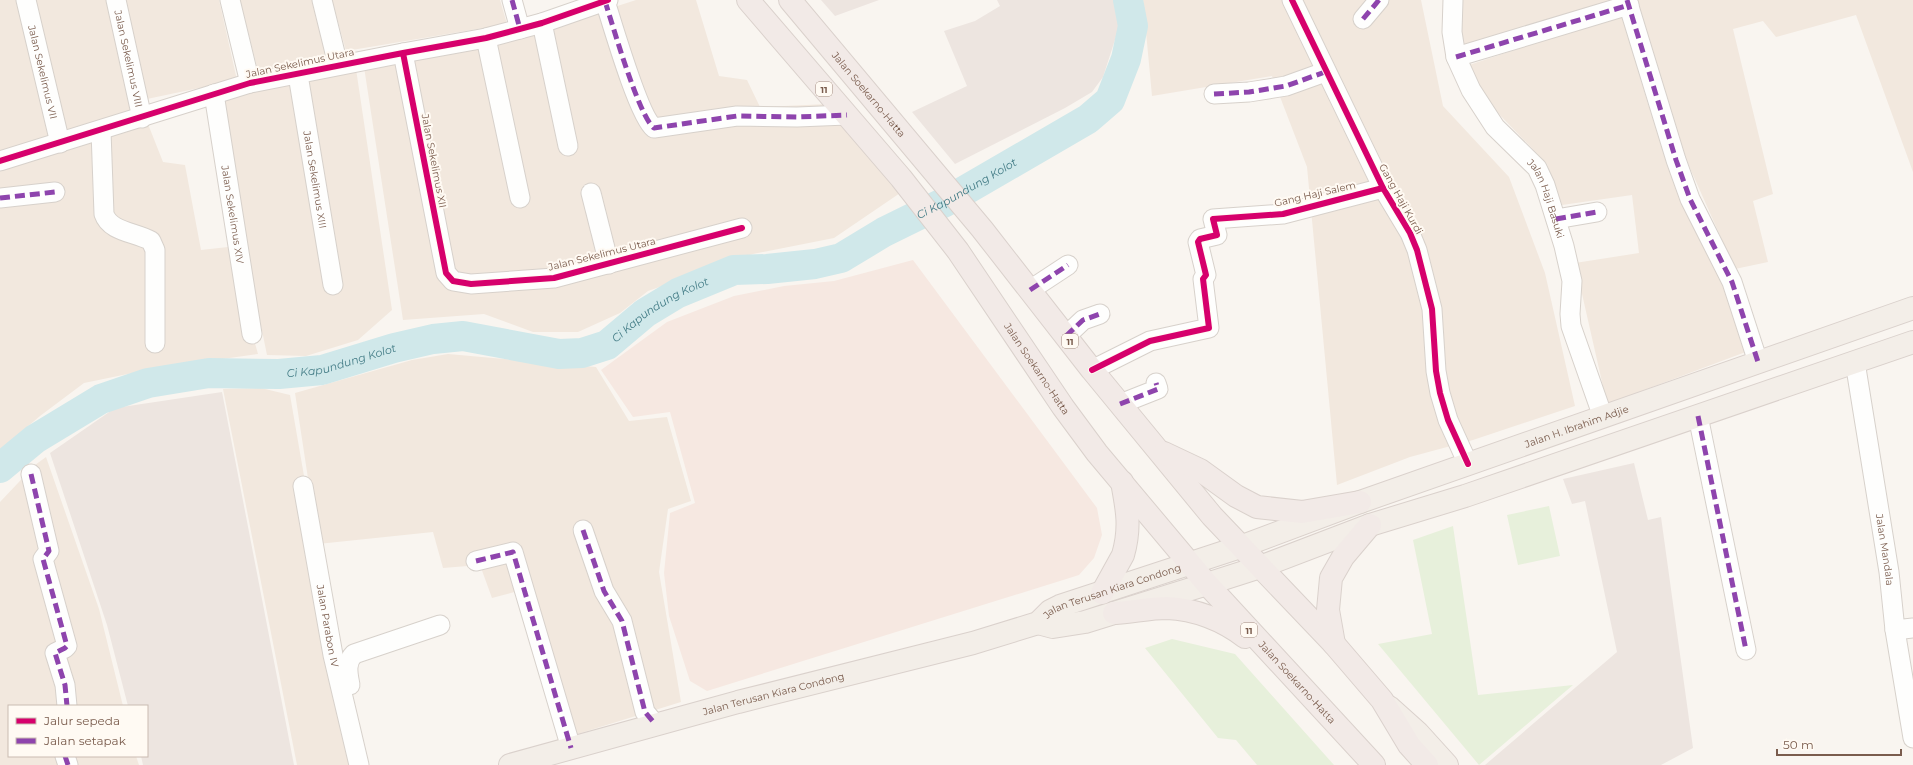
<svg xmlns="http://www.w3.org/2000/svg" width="1913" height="765" font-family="Montserrat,sans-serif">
<rect width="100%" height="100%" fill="#f9f5f0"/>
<path fill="#f2e8de" d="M 0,0 L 20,0 L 51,138 L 0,152 Z
M 34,0 L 107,0 L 130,110 L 63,134 Z
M 125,0 L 219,0 L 237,80 L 147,99 Z
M 240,0 L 315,0 L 329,57 L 258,71 Z
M 332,0 L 500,0 L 507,24 L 346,51 Z
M 636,0 L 696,0 L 719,76 L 747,80 L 760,107 L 828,104 L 906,189 L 834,238 L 753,254 L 648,291 L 620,313 L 578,332 L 533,332 L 484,314 L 403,320 L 364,67 L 574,20 Z
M 1143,0 L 1421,0 L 1443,106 L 1509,177 L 1545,273 L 1575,406 L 1473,440 L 1410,457 L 1337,485 L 1307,167 L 1272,76 L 1152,96 Z
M 1457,0 L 1619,0 L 1461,60 Z
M 1632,0 L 1913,0 L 1913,172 L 1856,15 L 1776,37 L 1763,21 L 1733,29 L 1773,194 L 1753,201 L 1768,262 L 1735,269 L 1656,92 Z
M 1622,15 L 1648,104 L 1718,261 L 1751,350 L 1607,404 L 1575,263 L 1639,253 L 1632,195 L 1562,205 L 1547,164 L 1472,86 L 1469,65 Z
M 356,69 L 392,310 L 358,340 L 306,356 L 267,355 L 215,101 Z
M 148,124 L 163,162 L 185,165 L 201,250 L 228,247 L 258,354 L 152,369 L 84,383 L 40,416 L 0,450 L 0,165 Z
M 448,354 L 596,367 L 629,421 L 667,417 L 691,501 L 668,509 L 659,572 L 681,702 L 571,736 L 522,590 L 492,598 L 480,565 L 443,568 L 433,532 L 318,544 L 295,393 L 412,360 Z
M 261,388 L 290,395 L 354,765 L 297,765 L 223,389 Z
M 46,457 L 99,609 L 123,706 L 9,706 L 9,756 L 136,756 L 139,765 L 0,765 L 0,502 L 35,465 Z"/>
<path fill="#f6e8e1" d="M 913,260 L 1097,508 L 1102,535 L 1094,558 L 1079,575 L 707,691 L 690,681 L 669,616 L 664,573 L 670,513 L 695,503 L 670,412 L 633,417 L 601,370 L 667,322 L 734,296 L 784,286 L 834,281 Z"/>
<path fill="#ede5e0" d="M 821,0 L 879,0 L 835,16 Z
M 997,0 L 1116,0 L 1119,4 L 1121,21 L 1103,77 L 1092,92 L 1065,108 L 955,164 L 912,112 L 967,86 L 944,31 L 975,21 L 1000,6 Z
M 222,392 L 294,765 L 143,765 L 141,756 L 147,756 L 147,706 L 128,706 L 107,625 L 50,453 L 115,408 Z
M 1634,463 L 1648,520 L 1661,517 L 1693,748 L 1661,765 L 1485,765 L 1617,652 L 1585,501 L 1572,504 L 1563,479 Z"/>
<path fill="#e7f0db" d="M 1549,506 L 1560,556 L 1518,565 L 1507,515 Z
M 1453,526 L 1478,695 L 1573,685 L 1479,765 L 1378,644 L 1432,634 L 1413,540 Z
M 1172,639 L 1235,654 L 1334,765 L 1257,765 L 1236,740 L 1218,738 L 1145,648 Z"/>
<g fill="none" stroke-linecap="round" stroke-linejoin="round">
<path stroke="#d0e8ea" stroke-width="30" id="s1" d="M 0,468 L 35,439 L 101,399 L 148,383 L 209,373 L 279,374 L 322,370 L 394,348 L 433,339 L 463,336 L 559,354 L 582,353 L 607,345 L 645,313 L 678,293 L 734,270 L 767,269 L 815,264 L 841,258 L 884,232 L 945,202 L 1088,119 L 1110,100 L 1126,59 L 1133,26 L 1128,0"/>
<defs>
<g id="minor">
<path id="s2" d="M 26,0 L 60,143"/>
<path id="s3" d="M 116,0 L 142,118"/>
<path d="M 230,0 L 250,83"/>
<path d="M 322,0 L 338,65"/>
<path d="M 512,0 L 520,29"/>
<path d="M 1292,0 L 1383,188 L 1410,233 L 1417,250 L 1432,309 L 1436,371 L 1440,393 L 1448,420 L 1468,464"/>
<path id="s4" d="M 1453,0 L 1452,32 L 1456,57 L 1471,90 L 1495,127 L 1537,168 L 1545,185 L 1564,246 L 1572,281 L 1570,314 L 1571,326 L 1603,417"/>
<path d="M 1627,0 L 1676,160 L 1690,199 L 1732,282 L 1758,362"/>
<path d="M 605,1 C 612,23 639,117 654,128 L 737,116 L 797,117 L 847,115"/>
<path d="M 1363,19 L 1379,0"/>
<path d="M 542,23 L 568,146"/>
<path d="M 486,38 L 520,198"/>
<path d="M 403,53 L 446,273 L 453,281 L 471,284 L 554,278 L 742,228"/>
<path d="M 1456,57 L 1629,5"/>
<path id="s5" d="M 298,75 L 333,285"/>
<path id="s6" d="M 214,94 L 252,334"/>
<path d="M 1214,94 L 1249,92 L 1286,86 L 1325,72"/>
<path d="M 101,131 L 104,214 C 110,232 135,232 151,241 L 155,250 L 155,343"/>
<path d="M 0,161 L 250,83 L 403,53 L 486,38 L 542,23 L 608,0"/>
<path d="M 591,193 L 609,264"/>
<path d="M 0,198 L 55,192"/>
<path d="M 1556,219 L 1597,212"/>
<path d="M 1030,290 L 1068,265"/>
<path d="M 1066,336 L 1083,320 L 1100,314"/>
<path id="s7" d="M 1855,362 L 1889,572 L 1895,630 L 1913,738"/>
<path d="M 1092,370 L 1150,341 L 1209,328 L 1203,279 L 1206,275 L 1198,242 L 1200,239 L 1217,235 L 1213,219 L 1283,214 L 1383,188"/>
<path d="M 1120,404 L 1158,389 L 1156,383"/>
<path d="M 1698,416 L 1746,650"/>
<path d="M 31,474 L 49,551 L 43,559 L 67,646 L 65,648 L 55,653 L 65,685 L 67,706"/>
<path id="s8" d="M 303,486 L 333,655 L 359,765"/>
<path d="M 583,530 L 604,591 L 622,621 L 645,712 L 655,724"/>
<path d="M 476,561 L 513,552 L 571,748"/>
<path d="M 1895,630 L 1913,628"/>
<path d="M 350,685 C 348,674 345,663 354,654 L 440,625"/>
<path d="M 65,756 L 68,765"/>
</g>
<g id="major">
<path d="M 1038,623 L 1053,627 L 1085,622 L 1207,584 L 1260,567 L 1370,525 L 1465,496 L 1913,342"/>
<path d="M 1389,707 L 1418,733 L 1447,765"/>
<path id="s9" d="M 510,765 L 738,702 L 973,643 L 1038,623 L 1050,611 L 1060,606 L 1240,547 L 1360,502 L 1913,308"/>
</g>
<g id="highway">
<path id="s10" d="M 748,0 L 901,178 L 958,251 L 1063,407 L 1097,453 L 1207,584 L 1374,765"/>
<path id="s11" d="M 790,0 L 982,229 L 1092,370 L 1212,516 L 1334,644 L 1382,700 L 1409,745 L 1427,765"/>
<path d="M 1164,453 L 1200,470 L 1236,496 L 1257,507 L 1302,512 L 1360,502"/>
<path d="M 1102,593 L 1123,555 C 1131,527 1127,509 1122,482"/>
<path d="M 1114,613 C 1132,612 1150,608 1167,608 C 1195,609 1223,620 1245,637"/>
<path d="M 1334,644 L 1328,610 L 1331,578 L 1343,557 L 1370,525"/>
</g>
</defs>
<use href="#minor" stroke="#d7d1cb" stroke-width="21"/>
<use href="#major" stroke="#dad1cc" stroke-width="24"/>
<use href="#highway" stroke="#dad1cc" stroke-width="24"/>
<use href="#minor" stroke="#fefefd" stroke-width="19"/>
<use href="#major" stroke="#f3eee8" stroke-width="22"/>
<use href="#highway" stroke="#f2eae7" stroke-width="22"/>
<path stroke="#8e44ad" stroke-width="5" stroke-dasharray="10 5" stroke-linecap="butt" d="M 512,0 L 520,29
M 1627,0 L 1676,160 L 1690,199 L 1732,282 L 1758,362
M 605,1 C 612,23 639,117 654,128 L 737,116 L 797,117 L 847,115
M 1363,19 L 1379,0
M 1456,57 L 1629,5
M 1214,94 L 1249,92 L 1286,86 L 1325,72
M 0,198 L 55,192
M 1556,219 L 1597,212
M 1030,290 L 1068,265
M 1066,336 L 1083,320 L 1100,314
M 1120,404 L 1158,389 L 1156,383
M 1698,416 L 1746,650
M 31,474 L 49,551 L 43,559 L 67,646 L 65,648 L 55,653 L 65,685 L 67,706
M 583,530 L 604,591 L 622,621 L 645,712 L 655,724
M 476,561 L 513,552 L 571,748
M 65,756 L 68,765"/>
<defs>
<path id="cycleway" d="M 1292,0 L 1383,188 L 1410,233 L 1417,250 L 1432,309 L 1436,371 L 1440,393 L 1448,420 L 1468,464
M 403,53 L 446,273 L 453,281 L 471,284 L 554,278 L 742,228
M 0,161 L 250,83 L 403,53 L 486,38 L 542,23 L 608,0
M 1092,370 L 1150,341 L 1209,328 L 1203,279 L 1206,275 L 1198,242 L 1200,239 L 1217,235 L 1213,219 L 1283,214 L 1383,188"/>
</defs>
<use href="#cycleway" stroke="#fffaf3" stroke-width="8"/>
<use href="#cycleway" stroke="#d6006c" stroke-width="6"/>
</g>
<g text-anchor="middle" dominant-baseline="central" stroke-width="4" stroke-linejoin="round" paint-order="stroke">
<g fill="#fffaf3" stroke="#a28b7f" stroke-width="1">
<rect x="816" y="82" width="16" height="14" rx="3"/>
<rect x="1062" y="334" width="16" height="14" rx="3"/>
<rect x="1241" y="623" width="16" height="14" rx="3"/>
</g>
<g font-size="9" font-weight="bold" fill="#7a5c4d">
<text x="824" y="89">11</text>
<text x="1070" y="341">11</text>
<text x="1249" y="630">11</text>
</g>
<g font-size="10" fill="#7a5c4d" stroke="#fffaf3">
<text stroke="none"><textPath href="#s3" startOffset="60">Jalan Sekelimus VIII</textPath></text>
<text transform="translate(300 63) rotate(-12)">Jalan Sekelimus Utara</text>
<text stroke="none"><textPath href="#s2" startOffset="74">Jalan Sekelimus VII</textPath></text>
<text stroke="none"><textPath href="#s11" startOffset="123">Jalan Soekarno-Hatta</textPath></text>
<text transform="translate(434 161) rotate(79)">Jalan Sekelimus XII</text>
<text stroke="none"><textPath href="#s5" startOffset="106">Jalan Sekelimus XIII</textPath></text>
<text transform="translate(1315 194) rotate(-13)">Gang Haji Salem</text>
<text transform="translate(1401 199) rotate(61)">Gang Haji Kurdi</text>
<text stroke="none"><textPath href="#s4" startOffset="228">Jalan Haji Basuki</textPath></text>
<text stroke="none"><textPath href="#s6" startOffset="122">Jalan Sekelimus XIV</textPath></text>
<text transform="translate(602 254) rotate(-14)">Jalan Sekelimus Utara</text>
<text stroke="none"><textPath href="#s10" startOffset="469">Jalan Soekarno-Hatta</textPath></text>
<text stroke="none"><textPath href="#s9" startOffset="1122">Jalan H. Ibrahim Adjie</textPath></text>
<text stroke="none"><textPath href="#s7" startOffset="190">Jalan Mandala</textPath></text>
<text stroke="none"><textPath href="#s9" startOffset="629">Jalan Terusan Kiara Condong</textPath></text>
<text stroke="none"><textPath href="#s8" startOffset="142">Jalan Parabon IV</textPath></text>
<text stroke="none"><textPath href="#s10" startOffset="877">Jalan Soekarno-Hatta</textPath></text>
<text stroke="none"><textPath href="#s9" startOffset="273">Jalan Terusan Kiara Condong</textPath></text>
</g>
<g font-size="11" font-style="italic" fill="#437c86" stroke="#fffaf3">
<text stroke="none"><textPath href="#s1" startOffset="1040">Ci Kapundung Kolot</textPath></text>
<text stroke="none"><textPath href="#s1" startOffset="704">Ci Kapundung Kolot</textPath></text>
<text stroke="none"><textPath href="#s1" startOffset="368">Ci Kapundung Kolot</textPath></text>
</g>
</g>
<rect x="8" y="705" width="140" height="52" fill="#fffaf3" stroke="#cabbb1"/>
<rect x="16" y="718" width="20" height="6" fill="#d6006c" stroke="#cabbb1"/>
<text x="44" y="725" font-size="12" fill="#7a5c4d">Jalur sepeda</text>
<rect x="16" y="738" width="20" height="6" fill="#8e44ad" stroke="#cabbb1"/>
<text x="44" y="745" font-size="12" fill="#7a5c4d">Jalan setapak</text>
<path d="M1777 749v6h124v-6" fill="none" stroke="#7a5c4d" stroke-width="2"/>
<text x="1783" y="749" font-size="12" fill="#7a5c4d" stroke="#fffaf3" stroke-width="3" paint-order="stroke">50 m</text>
</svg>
